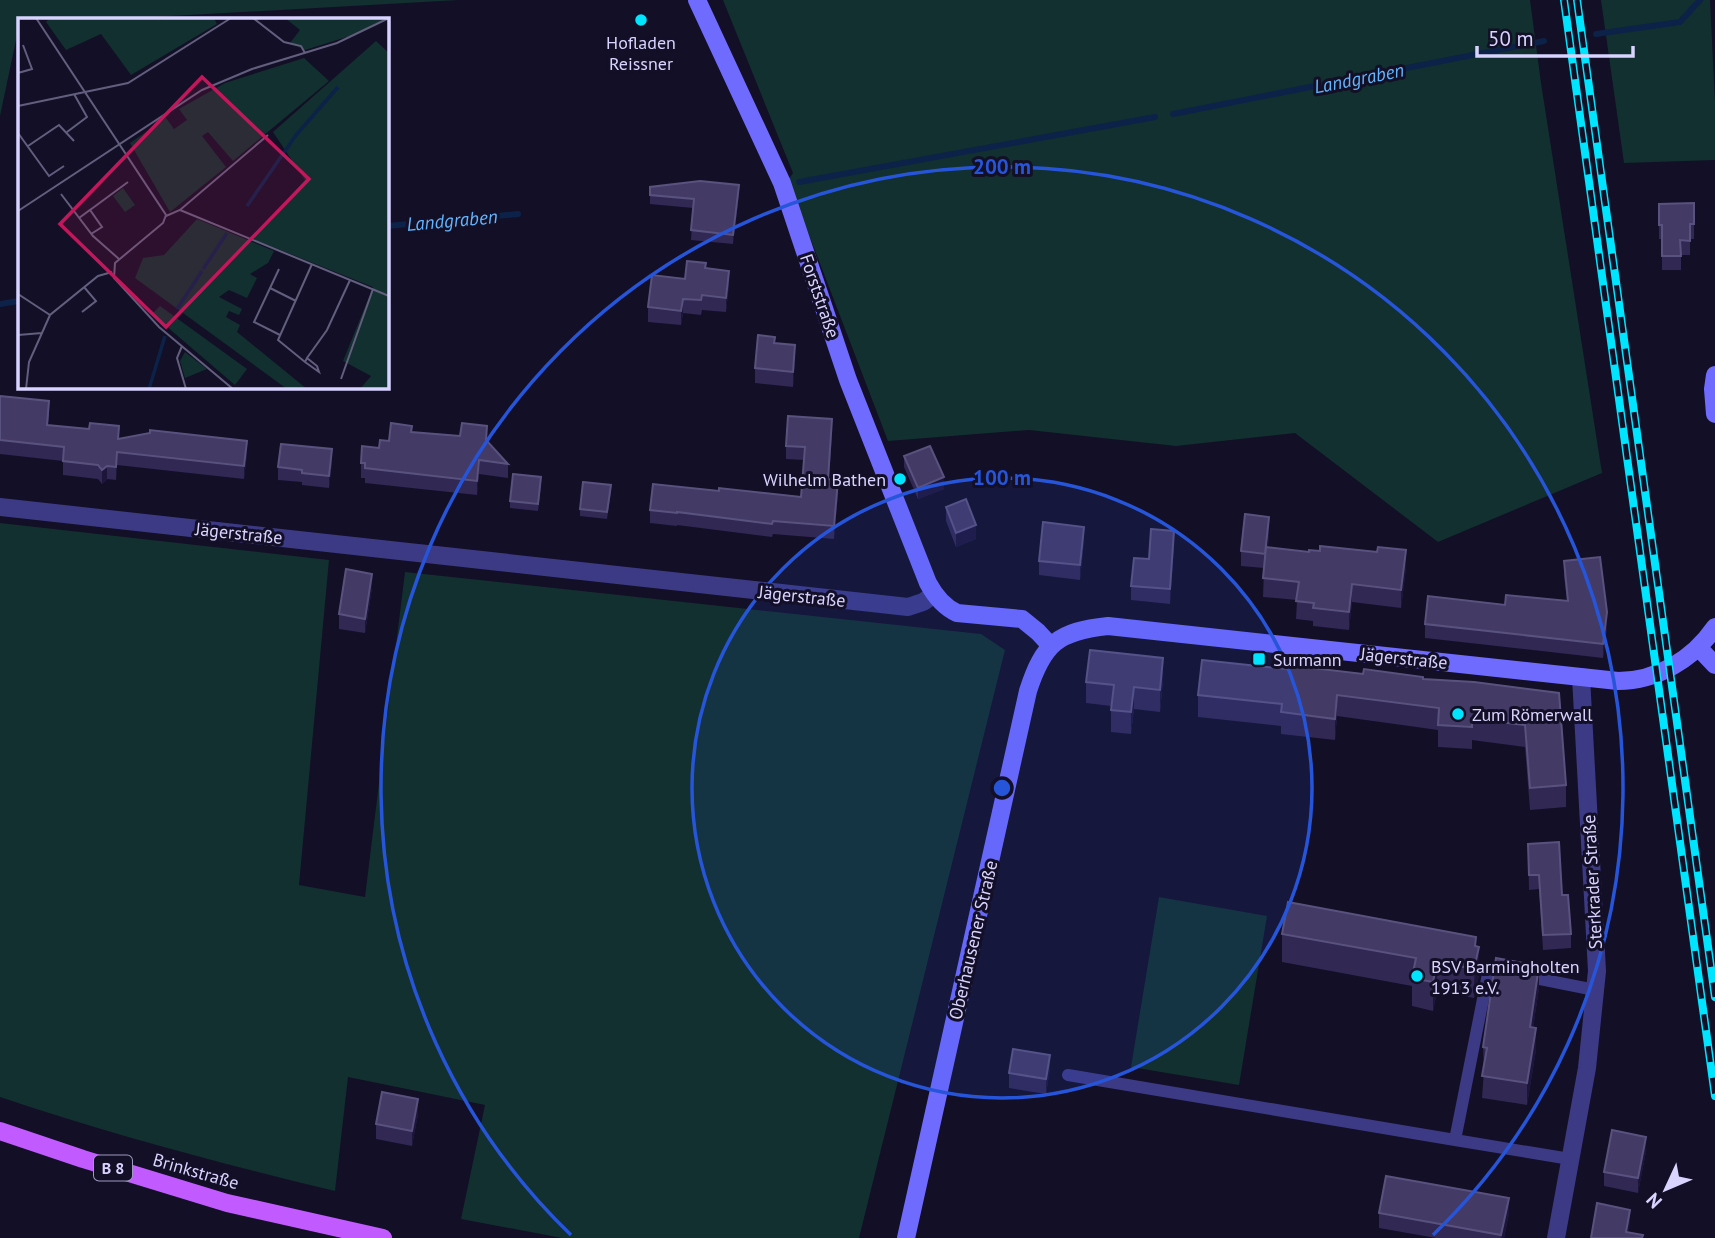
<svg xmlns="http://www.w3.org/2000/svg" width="1715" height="1238" font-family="'PT Sans',sans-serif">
<rect width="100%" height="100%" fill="#130f26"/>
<path fill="#12302f" d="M 0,0 L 459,0 L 153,17 L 19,19 L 19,26 L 0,116 Z
M 723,0 L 1530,0 L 1541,83 L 1602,473 L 1438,542 L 1295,433 L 1176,446 L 1029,430 L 888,441 L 788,180 L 793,173 Z
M 1601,0 L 1710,0 L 1715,103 L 1715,160 L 1624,163 Z
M 0,523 L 329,560 L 299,885 L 365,897 L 405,572 L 981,634 L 1005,650 L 859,1238 L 562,1238 L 461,1219 L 485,1105 L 348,1077 L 335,1191 C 222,1164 110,1134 0,1097 Z
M 1159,897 L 1267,916 L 1239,1085 L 1131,1067 Z"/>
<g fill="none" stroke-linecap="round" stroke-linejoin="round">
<path stroke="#0c2248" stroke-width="6" d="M 1596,34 L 1680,22 L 1700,0
M 1173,114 L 1544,41
M 799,182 L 1155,117
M 387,226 L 518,214
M 0,304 L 19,301"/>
<path stroke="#3d3a85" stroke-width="12" d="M 1068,1075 L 1455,1140
M 1570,1159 L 1455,1140 L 1489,969 L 1595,990"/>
<path stroke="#3d3a85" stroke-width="18" d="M 0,507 L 908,607 L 923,602 L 935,594
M 1556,1238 L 1587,1068 L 1597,971 L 1581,677"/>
<path stroke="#6f6bff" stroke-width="18" d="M 697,0 L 782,183 L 848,380 L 928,583 C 935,596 944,607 957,613 L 1022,619 L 1038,632 L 1050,645
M 1715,375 L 1713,389 L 1715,414
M 1698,647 L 1715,665
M 906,1238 L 1028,691 C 1043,644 1058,631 1108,626 L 1618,681 C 1657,681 1693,659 1715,627"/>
<path stroke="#c25bff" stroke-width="18" d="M 0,1131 L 83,1159 L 227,1203 L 383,1238"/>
<defs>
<path id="rail" d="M 1564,0 L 1715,1096
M 1577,0 L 1715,997"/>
</defs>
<use href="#rail" stroke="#00e5ff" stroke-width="8"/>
<use href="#rail" stroke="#130f26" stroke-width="5" stroke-dasharray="16" stroke-linecap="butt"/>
</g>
<path fill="#312854" d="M 650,187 L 739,194 L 733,244 L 691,240 L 693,208 L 650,204 Z
M 1694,203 L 1694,239 L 1690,239 L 1690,255 L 1681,255 L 1681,270 L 1662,270 L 1662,239 L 1659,239 L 1659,204 Z
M 706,268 L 729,285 L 726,312 L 702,310 L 701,315 L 683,313 L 681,325 L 648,322 L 648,307 L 685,279 Z
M 775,343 L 795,360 L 793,387 L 755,383 L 755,368 Z
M 0,396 L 49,415 L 48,425 L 119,439 L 247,454 L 244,479 L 117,465 L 116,480 L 107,479 L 102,484 L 98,479 L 63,475 L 63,461 L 0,454 Z
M 412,432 L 487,441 L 508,464 L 508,478 L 479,474 L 477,495 L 365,483 L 365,478 L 361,478 L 361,463 L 389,441 Z
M 832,433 L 829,479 L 838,494 L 834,539 L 773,534 L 772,537 L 677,525 L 677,526 L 650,523 L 650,510 L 719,491 L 801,497 L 804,460 L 786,459 L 786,446 Z
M 904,456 L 944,489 L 918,499 L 904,467 Z
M 332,462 L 329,488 L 302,485 L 302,482 L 278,480 L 278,467 Z
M 541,485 L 538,511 L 510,508 L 510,501 Z
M 611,492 L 607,519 L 580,516 L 580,509 Z
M 946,507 L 976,539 L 956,547 L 946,521 Z
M 1269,531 L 1268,547 L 1406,568 L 1401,608 L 1352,602 L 1349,630 L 1313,626 L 1313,621 L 1296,619 L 1297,600 L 1263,597 L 1264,568 L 1241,566 L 1241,551 Z
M 1084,541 L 1080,580 L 1039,575 L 1039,561 Z
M 1174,545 L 1170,604 L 1131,600 L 1131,586 Z
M 1564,561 L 1607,627 L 1603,658 L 1425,638 L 1425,624 L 1505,605 L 1567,601 L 1564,576 Z
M 372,588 L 365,633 L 339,629 L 339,614 Z
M 1286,669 L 1363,674 L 1423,679 L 1559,693 L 1566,785 L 1566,807 L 1530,810 L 1525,747 L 1472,740 L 1472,749 L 1438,747 L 1438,730 L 1337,716 L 1335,740 L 1281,734 L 1281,726 L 1198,717 L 1198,695 Z
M 1163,680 L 1160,712 L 1134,709 L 1131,734 L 1111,732 L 1111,706 L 1086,703 L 1086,682 Z
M 1528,844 L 1562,895 L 1571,934 L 1571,948 L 1543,950 L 1539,889 L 1529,890 Z
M 1282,934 L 1476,946 L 1479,975 L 1474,998 L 1437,991 L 1433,1011 L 1412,1006 L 1412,986 L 1282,962 Z
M 1539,988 L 1533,1028 L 1536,1050 L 1527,1105 L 1482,1098 L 1484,1069 L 1483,1047 Z
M 1050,1069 L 1046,1094 L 1009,1088 L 1009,1073 Z
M 418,1114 L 412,1146 L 376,1139 L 376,1124 Z
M 1646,1151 L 1638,1193 L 1604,1186 L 1604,1172 Z
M 1379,1213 L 1509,1213 L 1504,1238 L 1436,1238 L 1379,1228 Z"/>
<path fill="#1d163a" d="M 739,185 L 739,194 L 733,244 L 733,235 Z
M 729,271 L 729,285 L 726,312 L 726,298 Z
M 683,299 L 683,313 L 681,325 L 681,311 Z
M 795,345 L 795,360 L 793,387 L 793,372 Z
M 832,419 L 832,433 L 828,493 L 828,479 Z
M 247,441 L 247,454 L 244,479 L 244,466 Z
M 332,449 L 332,462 L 329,488 L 329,476 Z
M 117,452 L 117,465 L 116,480 L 116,467 Z
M 479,460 L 479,474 L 477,495 L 477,481 Z
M 107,466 L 107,479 L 102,484 L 102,470 Z
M 944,477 L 944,489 L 918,499 L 918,488 Z
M 838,480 L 838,494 L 834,539 L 834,526 Z
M 1269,517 L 1269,531 L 1266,568 L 1266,554 Z
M 976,525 L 976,539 L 956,547 L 956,533 Z
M 1084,527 L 1084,541 L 1080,580 L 1080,565 Z
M 1174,531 L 1174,545 L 1170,604 L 1170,589 Z
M 1406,550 L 1406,568 L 1401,608 L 1401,590 Z
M 372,574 L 372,588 L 365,633 L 365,619 Z
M 1352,584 L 1352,602 L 1349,630 L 1349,612 Z
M 1607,612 L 1607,627 L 1603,658 L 1603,644 Z
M 1163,658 L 1163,680 L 1160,712 L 1160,690 Z
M 1134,687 L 1134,709 L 1131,734 L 1131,712 Z
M 1337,695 L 1337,716 L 1335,740 L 1335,719 Z
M 1476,937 L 1476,960 L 1479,947 L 1479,975 L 1474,998 L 1475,946 Z
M 1437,962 L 1437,991 L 1433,1011 L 1433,982 Z
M 1539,966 L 1539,988 L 1530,1049 L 1530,1027 Z
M 1536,1028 L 1536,1050 L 1527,1105 L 1527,1083 Z
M 1050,1055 L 1050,1069 L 1046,1094 L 1046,1079 Z
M 418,1099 L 418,1114 L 412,1146 L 412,1131 Z
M 1646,1137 L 1646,1151 L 1638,1193 L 1638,1178 Z
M 1509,1198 L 1509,1213 L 1504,1238 L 1501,1238 Z
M 1630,1210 L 1630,1224 L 1628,1238 L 1626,1232 Z"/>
<path fill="#433a66" stroke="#5a527e" stroke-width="2" d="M 700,181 L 739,185 L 733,235 L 691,230 L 694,199 L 650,195 L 650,187 Z
M 1694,203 L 1694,224 L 1690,224 L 1690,241 L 1680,240 L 1681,256 L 1662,256 L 1662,225 L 1659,225 L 1659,204 Z
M 687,261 L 706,263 L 705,268 L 729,271 L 726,298 L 702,295 L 701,300 L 683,299 L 681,311 L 648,307 L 652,275 L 685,279 Z
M 758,335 L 775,337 L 774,343 L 795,345 L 793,372 L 755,368 Z
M 0,396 L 49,401 L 47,425 L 89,429 L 90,423 L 119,426 L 118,439 L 150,433 L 150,430 L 247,441 L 244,466 L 117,452 L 116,467 L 107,466 L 102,470 L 98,465 L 63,461 L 64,447 L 0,440 Z
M 788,416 L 832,419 L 828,479 L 838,480 L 834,526 L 773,521 L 772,524 L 677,512 L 677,513 L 650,510 L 653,484 L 719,491 L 719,488 L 801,497 L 805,447 L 786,446 Z
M 391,423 L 412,426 L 411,432 L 460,436 L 462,423 L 487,426 L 486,440 L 508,464 L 479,460 L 477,481 L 365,468 L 365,463 L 361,463 L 362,446 L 379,448 L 380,440 L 389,441 Z
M 281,444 L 332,449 L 329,476 L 302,473 L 302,470 L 278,467 Z
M 930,446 L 944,477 L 918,488 L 904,456 Z
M 513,474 L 541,477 L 538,504 L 510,501 Z
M 583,482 L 611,485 L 607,512 L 580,509 Z
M 966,499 L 976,525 L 956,533 L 946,507 Z
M 1245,514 L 1269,517 L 1265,554 L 1241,551 Z
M 1043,522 L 1084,527 L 1080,565 L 1039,561 Z
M 1151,529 L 1174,531 L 1170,589 L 1131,586 L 1134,558 L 1149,559 Z
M 1320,546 L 1377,552 L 1378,547 L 1406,550 L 1401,590 L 1352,584 L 1349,612 L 1313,608 L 1314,603 L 1296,601 L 1299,582 L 1263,578 L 1266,547 L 1309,552 L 1309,550 L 1320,551 Z
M 1600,557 L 1607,612 L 1603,644 L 1425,624 L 1428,596 L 1505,605 L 1506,595 L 1568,601 L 1564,561 Z
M 346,569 L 372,574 L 365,619 L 339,614 Z
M 1090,650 L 1163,658 L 1160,690 L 1134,687 L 1131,712 L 1111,710 L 1114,685 L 1086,682 Z
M 1202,660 L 1286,669 L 1287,665 L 1363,674 L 1364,669 L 1423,677 L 1423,679 L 1474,682 L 1559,693 L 1566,785 L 1530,788 L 1525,725 L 1472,719 L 1472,727 L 1438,725 L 1439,708 L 1337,695 L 1335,719 L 1281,712 L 1282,704 L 1198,695 Z
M 1559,842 L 1562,895 L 1568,895 L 1571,934 L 1543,935 L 1539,875 L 1529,875 L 1528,844 Z
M 1288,902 L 1476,937 L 1475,946 L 1479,947 L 1474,969 L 1437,962 L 1433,982 L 1412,978 L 1416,958 L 1282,934 Z
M 1496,958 L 1539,966 L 1530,1027 L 1536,1028 L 1527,1083 L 1482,1076 L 1487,1048 L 1483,1047 Z
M 1013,1049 L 1050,1055 L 1046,1079 L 1009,1073 Z
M 382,1092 L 418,1099 L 412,1131 L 376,1124 Z
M 1612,1130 L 1646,1137 L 1638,1178 L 1604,1172 Z
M 1386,1176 L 1509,1198 L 1501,1235 L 1379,1213 Z
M 1597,1203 L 1630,1210 L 1626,1232 L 1643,1235 L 1642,1238 L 1591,1238 Z"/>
<circle cx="1002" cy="788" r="310" fill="#2655da" fill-opacity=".12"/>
<g fill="none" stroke="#2655da" stroke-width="3.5">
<circle cx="1002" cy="788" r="310"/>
<path d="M571 1235A621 621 0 1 1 1433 1235"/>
</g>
<g fill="#00e5ff" stroke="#130f26" stroke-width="2.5">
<circle cx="641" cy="20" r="7"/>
<circle cx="900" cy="479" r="7"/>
<rect x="1252" y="652" width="14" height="14" rx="3.5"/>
<circle cx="1458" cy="714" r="7"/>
<circle cx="1417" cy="976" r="7"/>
</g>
<g text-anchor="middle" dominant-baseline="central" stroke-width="6" stroke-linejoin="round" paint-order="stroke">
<rect fill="#130f26" stroke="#9e99be" stroke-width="2" x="94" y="1155.5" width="38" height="25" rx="5"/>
<g font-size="16" font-weight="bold" fill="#d9d4ff">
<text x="113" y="1168">B 8</text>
</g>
<g font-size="18" fill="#d9d4ff" stroke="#130f26" text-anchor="start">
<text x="641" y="42" text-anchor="middle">Hofladen<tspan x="641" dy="21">Reissner</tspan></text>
<text x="886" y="479" text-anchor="end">Wilhelm Bathen</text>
<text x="1273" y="659">Surmann</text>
<text x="1472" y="714">Zum Römerwall</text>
<text x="1431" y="966">BSV Barmingholten<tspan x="1431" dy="21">1913 e.V.</tspan></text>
</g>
<g font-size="18" fill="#d9d4ff" stroke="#130f26">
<text transform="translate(820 296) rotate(71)">Forststraße</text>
<text transform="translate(239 533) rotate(6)">Jägerstraße</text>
<text transform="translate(802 596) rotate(6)">Jägerstraße</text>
<text transform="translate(1404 658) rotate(6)">Jägerstraße</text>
<text transform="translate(1592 882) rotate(-93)">Sterkrader Straße</text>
<text transform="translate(973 940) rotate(-77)">Oberhausener Straße</text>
<text transform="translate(196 1171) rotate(16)">Brinkstraße</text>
</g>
<g font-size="19" font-style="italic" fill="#62b6ff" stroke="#130f26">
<text transform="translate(1359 78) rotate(-11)">Landgraben</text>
<text transform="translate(452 220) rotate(-5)">Landgraben</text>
</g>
</g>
<g transform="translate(18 18)">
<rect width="371" height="371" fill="#130f26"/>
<path d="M 32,0 L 196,0 L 199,6 L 113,57 L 83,16 L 48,32 L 28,4 ZM 267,0 L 368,0 L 335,17 L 287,32 L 272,25 L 282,12 ZM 358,23 L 371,35 L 371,371 L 342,371 L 353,358 L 325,343 L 355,269 L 235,221 L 287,162 L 255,114 ZM 286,40 L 311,63 L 215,143 L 190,114 L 184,118 L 208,149 L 152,194 L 112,125 L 148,100 L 156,111 L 169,102 L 161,91 L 207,65 ZM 105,170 L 117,187 L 107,194 L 95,178 ZM 179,201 L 256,233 L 250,245 L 232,256 L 239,260 L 229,280 L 211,272 L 201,279 L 224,291 L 221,297 L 211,293 L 208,299 L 222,307 L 219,314 L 289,371 L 269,371 L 117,260 L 125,240 L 146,237 ZM 142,288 L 229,351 L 217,367 L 134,296 ZM 167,334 L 189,351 L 167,360 L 162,343 Z" fill="#12302f"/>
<path fill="none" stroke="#0c2248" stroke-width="3.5" d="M 229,188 L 278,117 L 320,69M 185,251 L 209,215M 159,291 L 184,253M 131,371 L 147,318"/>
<path fill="none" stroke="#625e7d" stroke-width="2" d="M 18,0 L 148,197 L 145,205 L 97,245 L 96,260 L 141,309 L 215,371M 235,0 L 266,24 L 283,28 L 287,35M 0,55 L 14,51 L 5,27M 0,88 L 110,65 L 213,0M 49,114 L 69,99 L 56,76M 0,115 L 31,158 L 46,148M 10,128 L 41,107 L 56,123M 43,176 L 75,218 L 101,241M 72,192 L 110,164M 162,192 L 371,278M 0,193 L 184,72 L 234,51 L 319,25 L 371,0M 148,198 L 162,192 L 250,117M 61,200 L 72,192 L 84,209 L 73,216M 261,251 L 236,304 L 262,317M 252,270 L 278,283M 0,276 L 32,297M 64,294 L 78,283 L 66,269M 0,317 L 24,315M 164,328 L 159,340 L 168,371M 289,340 L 309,312 L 332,262M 287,344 L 301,354 L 299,348 L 289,340 L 287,344 L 260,322 L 294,246M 323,361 L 355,271M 8,371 L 11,344 L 32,297 L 80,258 L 94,254"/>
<path fill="#c2185b" fill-opacity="0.15" stroke="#c2185b" stroke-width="3.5" d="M 184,59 L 291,161 L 148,309 L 42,206 Z"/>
<rect width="371" height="371" fill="none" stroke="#d9d4ff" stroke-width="3.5"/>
</g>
<circle cx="1002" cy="788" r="10" fill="#2655da" stroke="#130f26" stroke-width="3.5"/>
<g font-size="21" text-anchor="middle" font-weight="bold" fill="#2655da" stroke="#130f26" stroke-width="6" stroke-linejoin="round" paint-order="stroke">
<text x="1002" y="174">200 m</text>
<text x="1002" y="485">100 m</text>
</g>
<g transform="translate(1666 1189) rotate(226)" stroke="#130f26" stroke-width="5" paint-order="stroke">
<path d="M0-5L12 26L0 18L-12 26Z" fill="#d9d4ff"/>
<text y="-10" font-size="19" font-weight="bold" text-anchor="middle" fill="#d9d4ff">N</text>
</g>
<path d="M1477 46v10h156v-10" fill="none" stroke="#d9d4ff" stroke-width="3.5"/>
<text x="1488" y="46" font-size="21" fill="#d9d4ff" stroke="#130f26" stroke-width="5" paint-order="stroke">50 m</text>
</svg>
